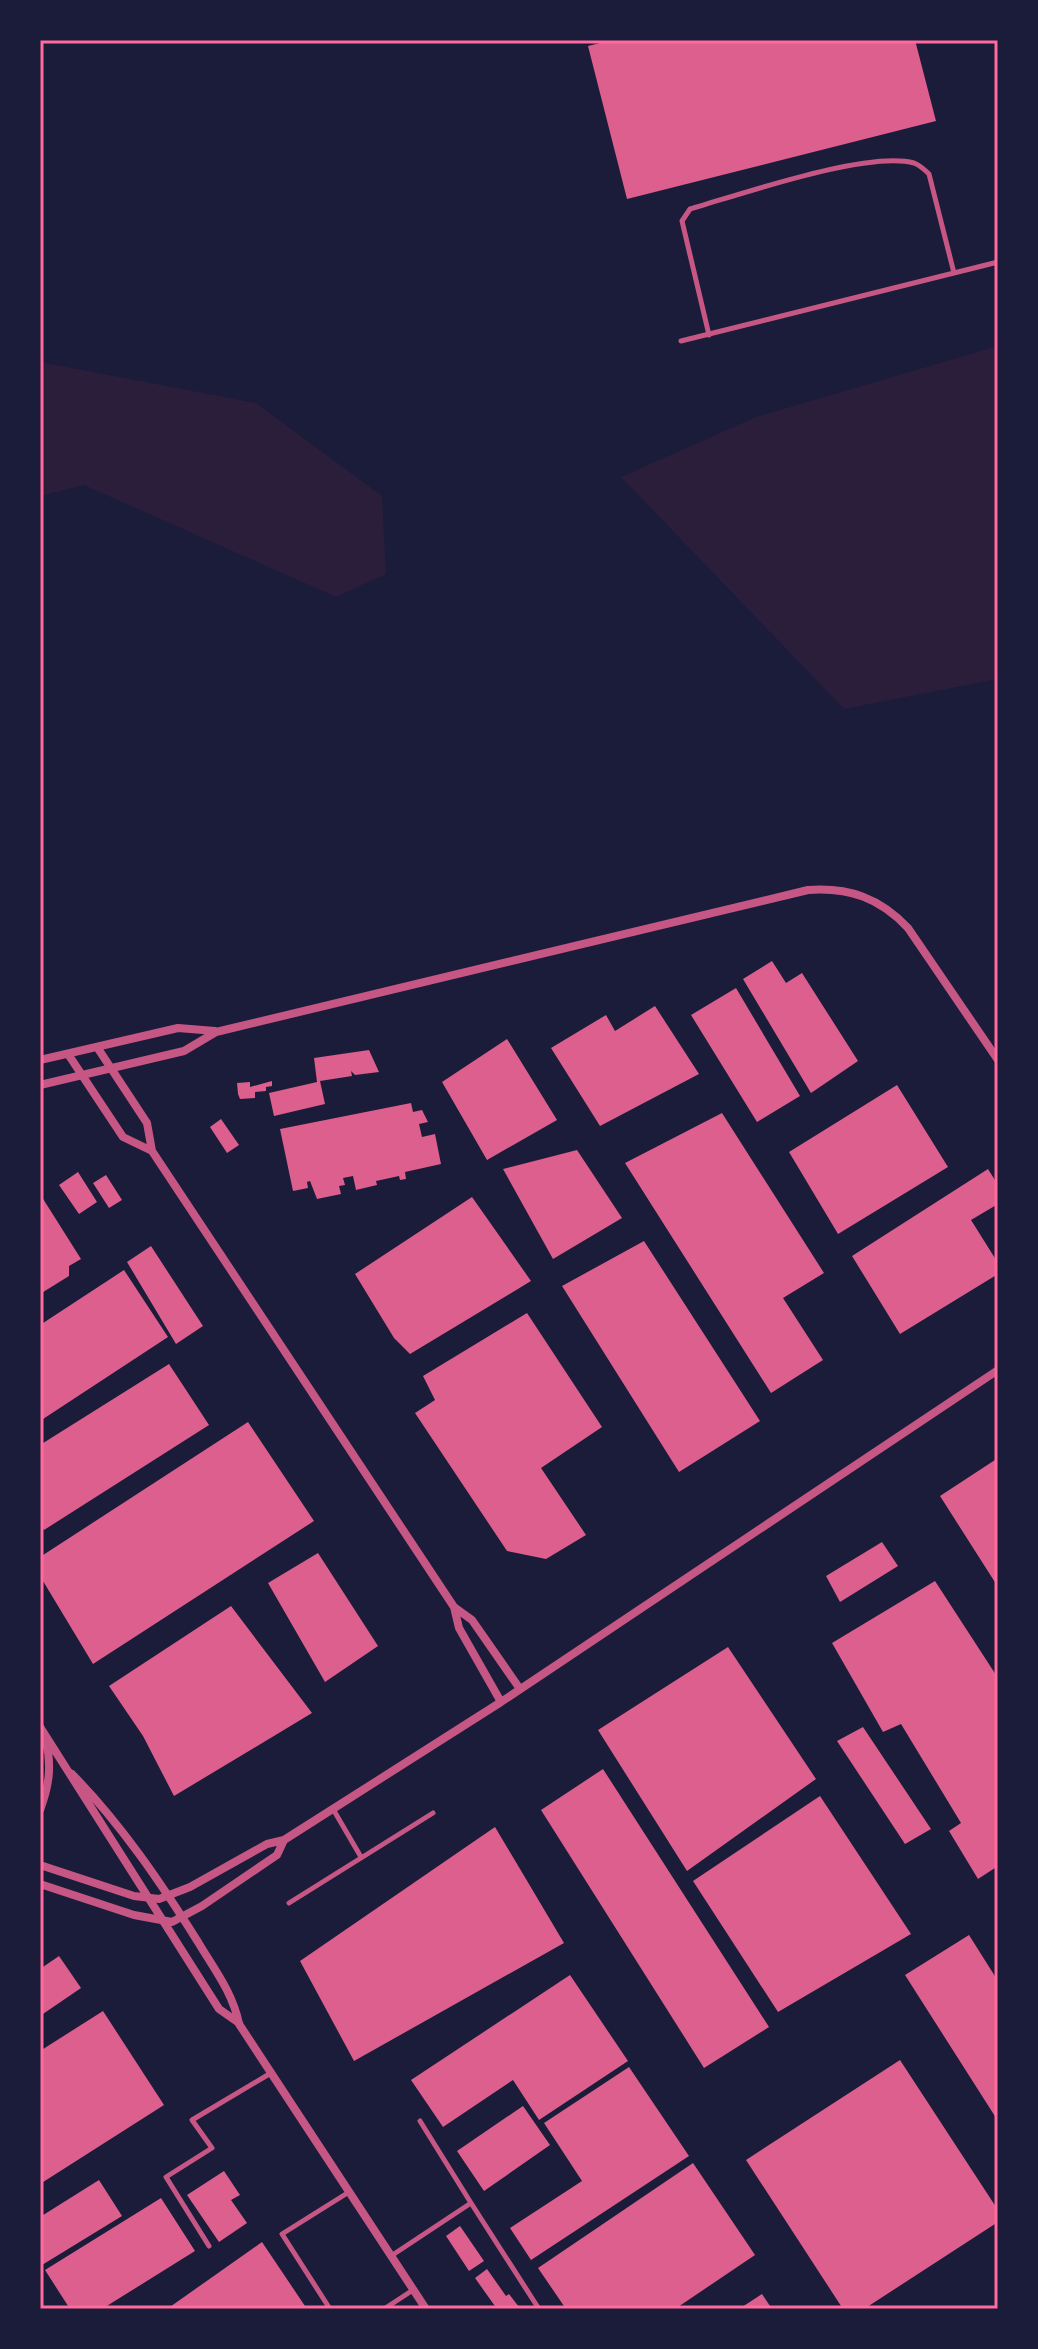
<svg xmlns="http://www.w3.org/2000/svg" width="1038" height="2349" font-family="Signika,sans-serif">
<rect width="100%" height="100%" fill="#1b1b3a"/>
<path fill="#2a1e3b" d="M 998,346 L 998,679 L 844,709 L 621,477 L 756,417 Z
M 40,362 L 256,403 L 382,496 L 386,574 L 336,597 L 84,485 L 40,496 Z"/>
<path fill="#dd5f8e" d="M 612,40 L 915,40 L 936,121 L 627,199 L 588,46 Z
M 772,961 L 786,983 L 802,973 L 858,1061 L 811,1093 L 743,979 Z
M 736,988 L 800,1096 L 757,1122 L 691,1015 Z
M 655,1006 L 699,1074 L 600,1126 L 551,1048 L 606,1015 L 615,1031 Z
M 507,1039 L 557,1120 L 487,1160 L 442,1082 Z
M 369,1050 L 379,1072 L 355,1075 L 351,1071 L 352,1076 L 320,1081 L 325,1104 L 274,1116 L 269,1093 L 317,1082 L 314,1058 Z
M 272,1081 L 272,1086 L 266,1087 L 266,1091 L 255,1092 L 255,1098 L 240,1099 L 238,1094 L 237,1083 L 250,1082 L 250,1087 Z
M 897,1085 L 948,1167 L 838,1234 L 789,1152 Z
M 411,1103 L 413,1112 L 422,1110 L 428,1122 L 419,1124 L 422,1137 L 435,1134 L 441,1164 L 405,1172 L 406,1179 L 400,1180 L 399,1176 L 376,1181 L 377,1185 L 356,1190 L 353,1176 L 343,1178 L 345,1185 L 339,1186 L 341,1194 L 317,1199 L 310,1181 L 307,1182 L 308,1188 L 293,1191 L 280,1129 Z
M 722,1113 L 824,1273 L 783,1298 L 823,1360 L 771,1393 L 625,1163 Z
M 221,1119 L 239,1145 L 227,1153 L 210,1127 Z
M 577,1150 L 622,1218 L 553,1259 L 503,1169 Z
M 988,1169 L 998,1185 L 998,1204 L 971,1220 L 998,1263 L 998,1274 L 900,1334 L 852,1256 Z
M 78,1172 L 97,1202 L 79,1214 L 59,1185 Z
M 106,1175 L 122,1200 L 109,1208 L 93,1183 Z
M 40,1194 L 81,1259 L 69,1266 L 69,1276 L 40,1294 Z
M 472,1197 L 531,1281 L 410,1354 L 394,1338 L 355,1274 Z
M 644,1241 L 760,1421 L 679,1472 L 562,1286 Z
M 151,1246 L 203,1326 L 176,1344 L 127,1262 Z
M 124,1270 L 168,1337 L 40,1421 L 40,1325 Z
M 527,1313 L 602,1427 L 541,1468 L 586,1535 L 546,1559 L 507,1551 L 415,1413 L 435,1400 L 423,1376 Z
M 169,1364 L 209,1425 L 44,1530 L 40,1523 L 40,1445 Z
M 248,1422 L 314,1521 L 93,1664 L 40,1576 L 40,1557 Z
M 998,1458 L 998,1587 L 940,1496 Z
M 882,1542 L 898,1566 L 840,1602 L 826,1576 Z
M 318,1553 L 378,1646 L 325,1682 L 268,1583 Z
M 935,1581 L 998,1678 L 998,1866 L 978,1879 L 949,1831 L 961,1823 L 901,1724 L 883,1732 L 832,1643 Z
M 231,1606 L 312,1713 L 174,1796 L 143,1736 L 109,1686 Z
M 728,1647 L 816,1779 L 687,1871 L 598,1730 Z
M 863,1727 L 931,1829 L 905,1844 L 837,1741 Z
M 603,1769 L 769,2027 L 704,2068 L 541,1810 Z
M 820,1796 L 911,1934 L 778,2012 L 693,1881 Z
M 495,1827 L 564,1943 L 354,2061 L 300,1961 Z
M 969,1935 L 998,1981 L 998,2121 L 905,1975 Z
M 59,1956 L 81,1988 L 40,2016 L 40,1969 Z
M 570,1975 L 628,2061 L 539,2120 L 513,2080 L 443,2127 L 411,2080 Z
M 103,2011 L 164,2105 L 40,2184 L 40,2051 Z
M 900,2060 L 998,2210 L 998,2222 L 864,2309 L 843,2309 L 746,2160 Z
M 629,2067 L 689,2156 L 531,2260 L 510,2228 L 582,2181 L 544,2123 Z
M 523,2106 L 550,2145 L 484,2191 L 457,2151 Z
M 693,2163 L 755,2255 L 675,2309 L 566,2309 L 538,2268 Z
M 224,2171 L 240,2195 L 231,2200 L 247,2223 L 219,2242 L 187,2195 Z
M 99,2180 L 122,2216 L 42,2265 L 40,2217 Z
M 161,2198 L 195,2251 L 102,2309 L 70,2309 L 45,2270 Z
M 460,2226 L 484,2261 L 469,2271 L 446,2236 Z
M 262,2242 L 307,2309 L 167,2309 Z
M 487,2269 L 506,2296 L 509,2294 L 519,2307 L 497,2309 L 475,2278 Z
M 762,2294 L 772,2309 L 739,2309 Z"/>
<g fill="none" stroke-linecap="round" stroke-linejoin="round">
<path stroke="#c65784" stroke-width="5" d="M 709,335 L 682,221 L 690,209 C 739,195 868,150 914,163 C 919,165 925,170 929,174 L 954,273
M 681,341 L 998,262
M 333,1809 L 361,1857
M 289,1903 L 433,1813
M 420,2121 L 471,2203
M 209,2246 L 166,2177 L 212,2148 L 192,2120 L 271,2073
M 391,2256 L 471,2203 L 539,2309
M 330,2309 L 282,2234 L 349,2192
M 384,2309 L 413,2290"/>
<path stroke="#c65784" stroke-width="8" d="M 97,1047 L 147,1123 L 152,1151 L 454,1607 L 459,1628 L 501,1702
M 68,1054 L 123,1137 L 152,1151
M 40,1060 L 178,1028 L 215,1031
M 40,1085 L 184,1051 L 216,1032 L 808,890 C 849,887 880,898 908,928 L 998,1060
M 454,1607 L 472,1620 L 520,1689
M 40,1727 L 219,2009 L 239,2023
M 72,1774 C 121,1824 161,1883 198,1942 C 214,1969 233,1993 239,2024 L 426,2309
M 40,1810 C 49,1786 52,1767 46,1741
M 40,1865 L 134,1896 L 159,1899 L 190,1887 L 267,1844 L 284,1840 L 501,1702 L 998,1370
M 40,1884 L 134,1915 L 172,1922 L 202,1906 L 277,1855 L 284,1840"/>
</g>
<rect width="1038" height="2349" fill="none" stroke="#1b1b3a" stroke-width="84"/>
<rect x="42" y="42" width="954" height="2265" fill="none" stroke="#ff6b9d" stroke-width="3"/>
</svg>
